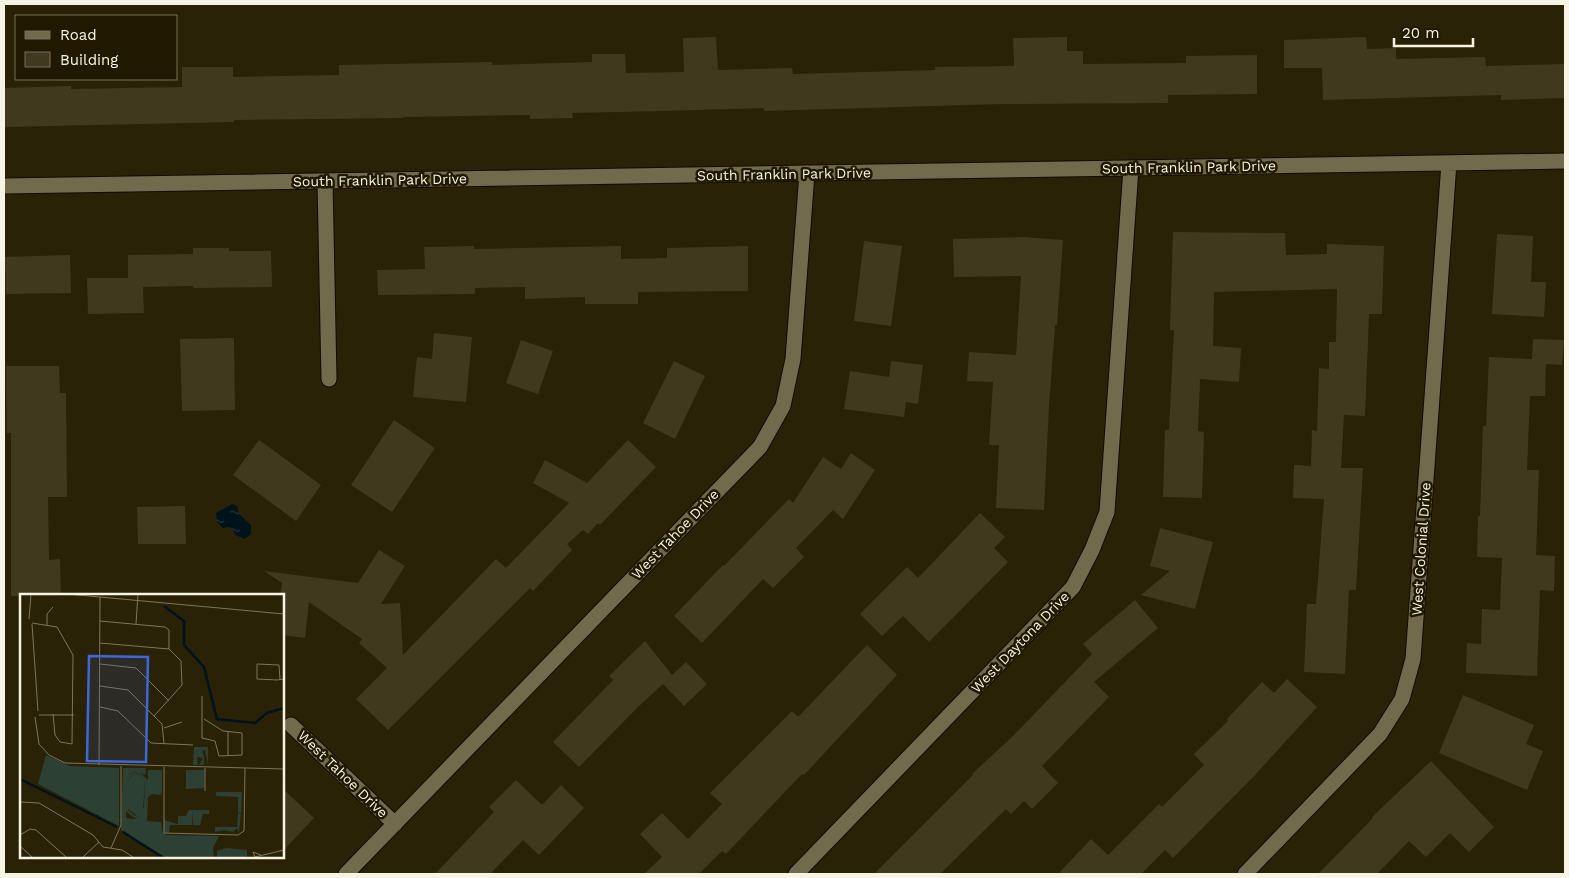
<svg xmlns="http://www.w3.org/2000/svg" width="1569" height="878" font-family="'Work Sans',sans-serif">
<defs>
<pattern id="water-ripples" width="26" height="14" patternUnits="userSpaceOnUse" patternTransform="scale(1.25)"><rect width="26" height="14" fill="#00131b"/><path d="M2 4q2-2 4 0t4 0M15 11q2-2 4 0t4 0" fill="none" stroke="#26363c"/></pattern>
</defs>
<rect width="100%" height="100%" fill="#2a2206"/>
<path fill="url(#water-ripples)" d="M 232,504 L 237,506 L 239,514 L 251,525 L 251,534 L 245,539 L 235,535 L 233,530 L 229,527 L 223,528 L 217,522 L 216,513 Z"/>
<path fill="#41391d" d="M 716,37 L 718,70 L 792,68 L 793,74 L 935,70 L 935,67 L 1014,66 L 1013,38 L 1067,37 L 1067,51 L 1083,51 L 1083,64 L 1186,63 L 1186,56 L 1257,55 L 1257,94 L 1168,95 L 1168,103 L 1002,104 L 764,111 L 764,108 L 663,111 L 572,113 L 573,118 L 530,119 L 530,115 L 403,117 L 403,118 L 234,120 L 234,122 L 4,127 L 4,88 L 71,86 L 71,89 L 182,87 L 182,67 L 233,67 L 233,77 L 339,75 L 339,65 L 492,62 L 492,65 L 592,62 L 592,54 L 625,54 L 626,73 L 684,72 L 683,38 Z
M 1366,37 L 1367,49 L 1396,48 L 1396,59 L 1485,57 L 1486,66 L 1565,64 L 1565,98 L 1501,100 L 1501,95 L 1323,100 L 1322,68 L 1284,68 L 1284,40 Z
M 1173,232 L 1285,233 L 1286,255 L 1327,254 L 1327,244 L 1384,246 L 1382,314 L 1369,314 L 1365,416 L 1344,415 L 1341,468 L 1363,468 L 1356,590 L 1349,590 L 1345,674 L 1304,672 L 1307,604 L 1316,604 L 1324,499 L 1293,498 L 1294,465 L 1311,466 L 1312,430 L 1317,431 L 1319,368 L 1329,369 L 1329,342 L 1336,342 L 1337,289 L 1214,292 L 1213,346 L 1241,348 L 1239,382 L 1200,379 L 1198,431 L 1204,432 L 1202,498 L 1163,497 L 1165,430 L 1169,430 L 1174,330 L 1170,330 Z
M 1497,234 L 1533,236 L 1531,282 L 1546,282 L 1544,317 L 1492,314 Z
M 1023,237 L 1063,240 L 1057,325 L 1055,325 L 1049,406 L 1044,510 L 996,508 L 999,445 L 989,445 L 993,382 L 967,381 L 969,352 L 1016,355 L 1021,276 L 954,277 L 953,239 Z
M 864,241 L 902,246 L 891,326 L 854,321 Z
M 474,246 L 474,249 L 621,246 L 621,259 L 667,258 L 667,248 L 748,246 L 748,291 L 638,292 L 638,304 L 585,304 L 585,297 L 525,299 L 525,287 L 475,288 L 475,294 L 378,295 L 377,270 L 425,269 L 424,247 Z
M 193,248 L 229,248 L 229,251 L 271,251 L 272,287 L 194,288 L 193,286 L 143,287 L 144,313 L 88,314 L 87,278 L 128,278 L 128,255 L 193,254 Z
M 70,255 L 71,293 L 6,294 L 5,257 Z
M 434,333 L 472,337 L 466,402 L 413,397 L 417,357 L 432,359 Z
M 234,338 L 235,410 L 182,411 L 180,339 Z
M 1533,339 L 1564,340 L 1562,365 L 1546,364 L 1545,396 L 1530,396 L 1527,470 L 1539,470 L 1536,555 L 1555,556 L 1554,591 L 1540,590 L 1537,676 L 1466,673 L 1467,643 L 1481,644 L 1482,609 L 1500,610 L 1502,558 L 1477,557 L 1478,516 L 1480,516 L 1483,426 L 1486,426 L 1489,357 L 1532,359 Z
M 521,340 L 553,351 L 538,394 L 506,383 Z
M 674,361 L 705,376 L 675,439 L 643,423 Z
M 891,361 L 923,365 L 918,404 L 906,402 L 904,417 L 844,409 L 850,371 L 889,377 Z
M 6,366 L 59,366 L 60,393 L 66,393 L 67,497 L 48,497 L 49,560 L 60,559 L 61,596 L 11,596 L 11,433 L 7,433 Z
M 394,420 L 435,448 L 392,512 L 351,485 Z
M 259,440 L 321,485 L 296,521 L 233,475 Z
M 628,440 L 656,467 L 600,525 L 598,523 L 588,534 L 583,530 L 567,544 L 572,550 L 533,591 L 530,588 L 388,730 L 356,699 L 387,668 L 359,643 L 362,639 L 309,602 L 305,638 L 282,635 L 282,596 L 280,596 L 282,583 L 264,571 L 358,583 L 379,550 L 405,566 L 381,604 L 400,603 L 403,655 L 496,559 L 506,568 L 569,503 L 533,483 L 545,460 L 587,483 Z
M 851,453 L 875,470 L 843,519 L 833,510 L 796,548 L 804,557 L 773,588 L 763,579 L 702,643 L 674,616 L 723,565 L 724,566 L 789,499 L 793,503 L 823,457 L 841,469 Z
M 185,506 L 186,544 L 138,544 L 137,507 Z
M 980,513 L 1005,537 L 994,548 L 1008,562 L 929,642 L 903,616 L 882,636 L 860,614 L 907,567 L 918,578 Z
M 1160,528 L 1213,542 L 1195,609 L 1141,595 L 1170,571 L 1150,566 Z
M 1135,600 L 1158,628 L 1094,682 L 1109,697 L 1042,766 L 1058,783 L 1032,809 L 1024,801 L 1011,814 L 1006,809 L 940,874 L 874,874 L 973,775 L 972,774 L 1013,736 L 1092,654 L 1083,644 Z
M 645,641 L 672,675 L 686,662 L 707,684 L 684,706 L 663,684 L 638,707 L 579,767 L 553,742 L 613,680 L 609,676 Z
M 867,645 L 897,675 L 804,775 L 802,774 L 726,854 L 722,851 L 699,874 L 644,874 L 662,857 L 640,834 L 662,813 L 688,839 L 722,804 L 710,793 L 792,711 L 798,717 Z
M 1287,679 L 1317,707 L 1255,775 L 1173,858 L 1165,850 L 1141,874 L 1058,874 L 1091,839 L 1108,855 L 1159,804 L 1162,807 L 1204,765 L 1194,754 L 1228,721 L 1227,719 L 1262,682 L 1274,693 Z
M 1463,695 L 1534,725 L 1526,744 L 1543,751 L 1527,790 L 1439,753 Z
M 1431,761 L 1494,827 L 1469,852 L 1450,833 L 1426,857 L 1409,841 L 1377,874 L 1318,874 L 1373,818 L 1372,817 Z
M 516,780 L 542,805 L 561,785 L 584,808 L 539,855 L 523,840 L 490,874 L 435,874 L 494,812 L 489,807 Z
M 282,788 L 314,818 L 282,852 Z"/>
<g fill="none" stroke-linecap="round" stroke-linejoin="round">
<defs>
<path id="minor" d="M 325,181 L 329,379
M 4,186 L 1565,161
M 291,725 L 395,824
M 346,874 L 760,447 L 783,406 L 793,359 L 807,173
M 796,874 L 1073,587 L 1092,550 L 1107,512 L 1131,168
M 1245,874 L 1380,734 L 1402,699 L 1413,659 L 1449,163"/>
</defs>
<use href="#minor" stroke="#120b00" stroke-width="17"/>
<use href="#minor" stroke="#726a4c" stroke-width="15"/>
</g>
<g text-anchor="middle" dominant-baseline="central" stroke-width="5" stroke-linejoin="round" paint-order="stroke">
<g font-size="14" fill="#f8f4e3" stroke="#201900">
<text transform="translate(1189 167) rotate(-1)">South Franklin Park Drive</text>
<text transform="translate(784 174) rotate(-1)">South Franklin Park Drive</text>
<text transform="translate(380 180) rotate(-1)">South Franklin Park Drive</text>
<text transform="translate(675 534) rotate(-46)">West Tahoe Drive</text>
<text transform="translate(1421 549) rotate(-86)">West Colonial Drive</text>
<text transform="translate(1020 642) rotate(-46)">West Daytona Drive</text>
<text transform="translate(343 774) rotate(44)">West Tahoe Drive</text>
</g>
</g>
<g transform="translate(20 594)">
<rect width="264" height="264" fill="#2a2206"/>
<path d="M 174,153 L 188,153 L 188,171 L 185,156 L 182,157 L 184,163 L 184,171 L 179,171 L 183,164 L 177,163 L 178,171 L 173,171 ZM 26,161 L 50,172 L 99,174 L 99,232 L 18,190 ZM 103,174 L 126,174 L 125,181 L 116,177 L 107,182 L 106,224 L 114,225 L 126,219 L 127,197 L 142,197 L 141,201 L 132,200 L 128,203 L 127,227 L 141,228 L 142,237 L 146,241 L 199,242 L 193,254 L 194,263 L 145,263 L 101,236 ZM 166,176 L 184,176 L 184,194 L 166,195 ZM 113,180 L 119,180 L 125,186 L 123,217 L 117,222 L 108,215 L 108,187 ZM 196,198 L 222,198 L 221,219 L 218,218 L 218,203 L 196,202 ZM 169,216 L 173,216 L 172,231 L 150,231 L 149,239 L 144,238 L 144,226 L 158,230 L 158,222 L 166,222 ZM 173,216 L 189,216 L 189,220 L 183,220 L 180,231 L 173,231 ZM 218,219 L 221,220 L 219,239 L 217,234 L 213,238 L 204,236 L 195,238 L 195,233 L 217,233 Z" fill="#2d4034"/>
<path d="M 128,176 L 142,176 L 142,197 L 127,197 L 126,220 L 114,224 L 105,216 L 106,182 L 118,177 L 128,186 ZM 118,179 L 125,186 L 124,214 L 115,222 L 108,216 L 108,187 L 111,182 ZM 110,185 L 123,185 L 123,214 L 110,214 ZM 136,235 L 147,249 L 137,254 L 128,252 L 123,248 ZM 206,254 L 227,256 L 227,263 L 197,263 L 197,257 Z" fill="#2d4034" fill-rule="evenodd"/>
<path fill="none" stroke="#00131b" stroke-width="2.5" d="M 144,12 L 164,27 L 164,51 L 184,73 L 197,125 L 235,129 L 247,119 L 264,114M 0,185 L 97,233M 103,238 L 142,263"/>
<path fill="none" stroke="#7c765e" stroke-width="1" d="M 47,0 L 264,20M 9,25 L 11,0M 80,27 L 145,33 L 149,36 L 149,55 L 161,67 L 162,91 L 134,122M 12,29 L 37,33 L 53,61 L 52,150 L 40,148 L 35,141 L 33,120M 12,30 L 18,117M 116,30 L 118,0M 27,31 L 27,20 L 33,13M 80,49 L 149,55M 80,70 L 116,74 L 149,107M 260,86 L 259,71 L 237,70 L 237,85 L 257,86 L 264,85M 80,92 L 108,96 L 142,130 L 144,150M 182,102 L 182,144 L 195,147 L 199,162 L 222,161 L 222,139 L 203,137 L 184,125M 80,113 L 98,117 L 131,149 L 173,151M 19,121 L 54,121M 15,123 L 19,150 L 29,161 L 45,169 L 264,175M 144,134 L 162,128M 208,162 L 208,138M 79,171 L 80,3M 144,173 L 144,239 L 218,241 L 224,237 L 225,174M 185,197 L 185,174M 0,208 L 19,209 L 73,241 L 83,253 L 102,256 L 113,263M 0,241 L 10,235 L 16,236 L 46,263M 0,252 L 12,263M 91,254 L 101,231 L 101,172M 241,261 L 233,258 L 235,263 L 264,256M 63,263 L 79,248"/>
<path fill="#3e67da" fill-opacity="0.15" stroke="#3e67da" stroke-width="2.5" d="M 69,62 L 128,63 L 126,168 L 67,167 Z"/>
<rect width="264" height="264" fill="none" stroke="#f8f4e3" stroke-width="2.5"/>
</g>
<rect width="1569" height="878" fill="none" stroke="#f8f4e3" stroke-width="10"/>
<rect x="15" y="15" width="162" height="65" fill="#201900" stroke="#76715b"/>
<rect x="25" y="31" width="25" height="8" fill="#726a4c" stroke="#76715b"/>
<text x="60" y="40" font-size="15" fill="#f8f4e3">Road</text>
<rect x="25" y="52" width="25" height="15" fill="#41391d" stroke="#76715b"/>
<text x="60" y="65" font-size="15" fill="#f8f4e3">Building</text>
<path d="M1394 38v8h79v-8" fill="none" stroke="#f8f4e3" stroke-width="2.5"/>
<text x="1402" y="38" font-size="15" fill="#f8f4e3" stroke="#201900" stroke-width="4" paint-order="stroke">20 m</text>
</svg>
